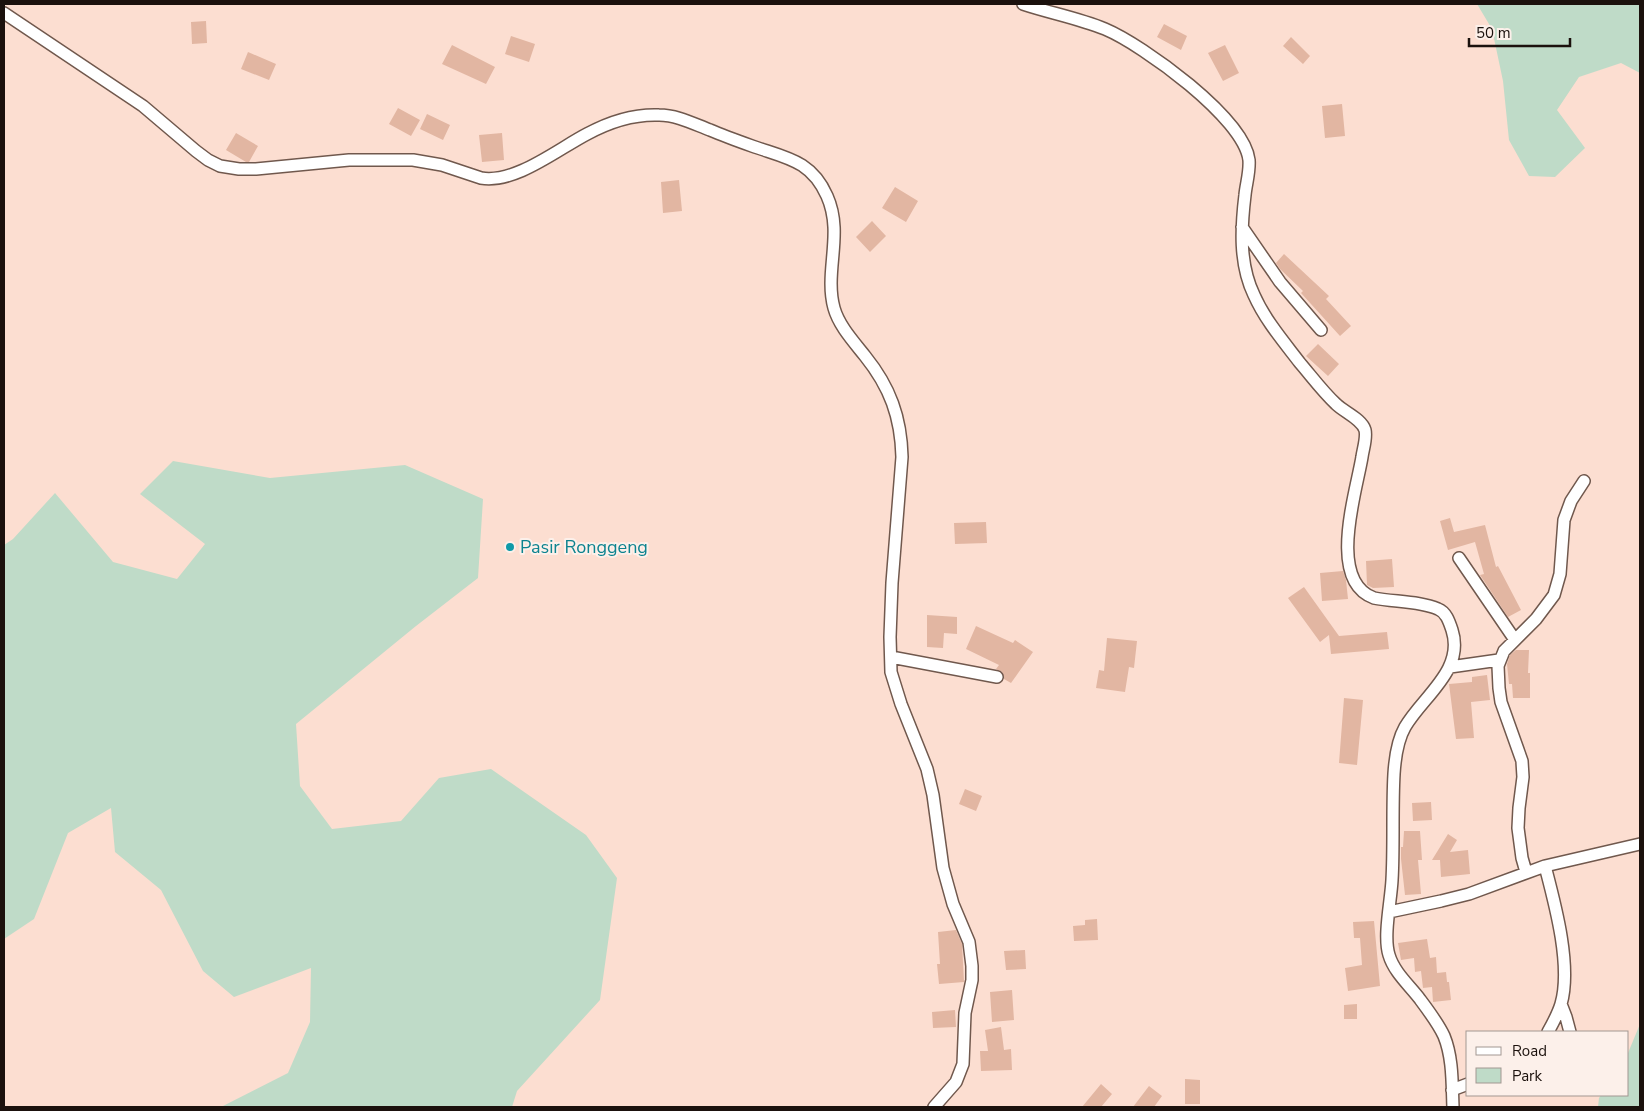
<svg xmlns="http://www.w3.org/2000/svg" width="1644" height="1111" font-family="'Nunito Sans',sans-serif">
<rect width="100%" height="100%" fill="#fcded1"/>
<path fill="#bfdbc8" d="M 1477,4 L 1640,4 L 1640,73 L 1621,63 L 1579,77 L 1557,110 L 1585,148 L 1555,177 L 1529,176 L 1509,140 L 1503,81 L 1492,29 Z
M 173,461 L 270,478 L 405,465 L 483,499 L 478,578 L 416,626 L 296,724 L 300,786 L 332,829 L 401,821 L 439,778 L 491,769 L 586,835 L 617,878 L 600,1000 L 517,1091 L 512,1107 L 221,1107 L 288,1073 L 310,1022 L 311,968 L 234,997 L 203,971 L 161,890 L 115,852 L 111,808 L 68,833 L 34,919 L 4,939 L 4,545 L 13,539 L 55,493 L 113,562 L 177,579 L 205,544 L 140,494 Z
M 1640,1024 L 1640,1107 L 1598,1107 L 1599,1098 L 1601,1095 L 1628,1095 L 1628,1053 Z"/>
<path fill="#e2b6a2" d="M 206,21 L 207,43 L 192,44 L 191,22 Z
M 1164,24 L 1187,36 L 1181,50 L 1157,37 Z
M 511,36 L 535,44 L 529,62 L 505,54 Z
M 1291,37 L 1310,56 L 1303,64 L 1283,46 Z
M 452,45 L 495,67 L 486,84 L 442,64 Z
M 1225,45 L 1239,73 L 1223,81 L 1208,53 Z
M 248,52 L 276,64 L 269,80 L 241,69 Z
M 1342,104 L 1345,136 L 1325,138 L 1322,106 Z
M 398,108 L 420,120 L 411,136 L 389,124 Z
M 427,114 L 450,125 L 443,140 L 420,129 Z
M 236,133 L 258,146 L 249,162 L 246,162 L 226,150 Z
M 502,133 L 504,160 L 482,162 L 479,135 Z
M 679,180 L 682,211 L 663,213 L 661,182 Z
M 895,187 L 918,201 L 906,222 L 882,208 Z
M 872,221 L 886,236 L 870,252 L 856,237 Z
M 1284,254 L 1329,296 L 1326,299 L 1351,326 L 1340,336 L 1301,293 L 1303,291 L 1280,269 L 1276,263 Z
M 1318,344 L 1339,364 L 1328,376 L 1306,356 Z
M 1450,518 L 1454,532 L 1485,525 L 1496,567 L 1498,566 L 1521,610 L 1508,617 L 1480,575 L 1484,574 L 1475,542 L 1448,550 L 1440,521 Z
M 986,522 L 987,543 L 955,544 L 954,523 Z
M 1392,559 L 1394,587 L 1373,588 L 1367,585 L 1366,561 Z
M 1343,571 L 1346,580 L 1348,599 L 1322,601 L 1320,573 Z
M 1304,587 L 1339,636 L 1387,632 L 1389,649 L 1331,654 L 1329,635 L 1320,642 L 1288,598 Z
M 927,615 L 957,617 L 957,634 L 944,633 L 943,648 L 927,647 Z
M 976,626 L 1013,643 L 1015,640 L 1033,652 L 1011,683 L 1004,679 L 1002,672 L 996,669 L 999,665 L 966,649 Z
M 1107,638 L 1137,641 L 1134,668 L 1129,667 L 1125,692 L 1096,688 L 1099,670 L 1104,671 Z
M 1516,650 L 1529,650 L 1528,673 L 1530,673 L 1530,698 L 1513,698 L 1512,684 L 1509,684 L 1507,664 L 1510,655 Z
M 1487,675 L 1490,700 L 1471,702 L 1474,738 L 1456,739 L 1449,684 L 1472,682 L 1472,677 Z
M 1344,698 L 1363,700 L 1357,765 L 1339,763 Z
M 965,789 L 982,796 L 976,811 L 959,804 Z
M 1431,802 L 1432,820 L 1413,821 L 1412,803 Z
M 1404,831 L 1420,831 L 1422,860 L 1418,860 L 1421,894 L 1405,895 L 1401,859 L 1401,847 L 1403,847 Z
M 1448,834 L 1457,840 L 1450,852 L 1468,850 L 1470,874 L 1441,877 L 1440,860 L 1432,860 Z
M 1097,919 L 1098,940 L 1074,941 L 1073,926 L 1085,925 L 1085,920 Z
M 1374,921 L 1380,986 L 1348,991 L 1345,968 L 1362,965 L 1360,938 L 1354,938 L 1353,922 Z
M 956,930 L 962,944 L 964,982 L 939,984 L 937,964 L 940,964 L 938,932 Z
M 1427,939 L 1430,958 L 1436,957 L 1437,973 L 1446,972 L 1447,982 L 1449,982 L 1451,1000 L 1433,1002 L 1432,987 L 1423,988 L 1421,971 L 1415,972 L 1414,958 L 1401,960 L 1398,943 Z
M 1025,950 L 1026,969 L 1006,970 L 1004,951 Z
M 1012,990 L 1014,1020 L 992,1022 L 990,992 Z
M 1357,1004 L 1357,1019 L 1344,1019 L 1344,1005 Z
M 955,1010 L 956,1027 L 933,1028 L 932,1012 Z
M 1001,1027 L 1004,1050 L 1011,1049 L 1012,1070 L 981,1071 L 980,1051 L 988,1051 L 985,1030 Z
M 1185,1079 L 1200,1080 L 1200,1104 L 1185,1104 Z
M 1101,1084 L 1112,1094 L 1101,1107 L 1082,1107 Z
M 1149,1086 L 1162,1096 L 1154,1107 L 1133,1107 Z"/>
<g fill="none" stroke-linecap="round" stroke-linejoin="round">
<defs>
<path id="minor" d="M 1023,4 C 1050,13 1078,18 1105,29 C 1143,45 1244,118 1249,160 C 1250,172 1246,184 1245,195 C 1241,228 1239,264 1254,295 C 1265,320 1284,342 1300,363 C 1312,377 1323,392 1336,404 C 1344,412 1362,419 1365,430 C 1367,438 1363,449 1362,457 C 1356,493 1327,581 1374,598 C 1393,602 1420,601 1438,609 C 1446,612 1449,621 1452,630 C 1465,670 1423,696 1405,727 C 1397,741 1395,758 1394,774 C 1392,810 1394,845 1392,880 C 1391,901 1383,936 1389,955 C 1394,972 1409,985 1419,998 C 1428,1010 1438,1023 1444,1036 C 1453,1058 1452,1084 1453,1107
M 4,13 L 143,106 L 196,151 L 208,160 L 220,166 L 239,169 L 256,169 L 349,160 L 413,160 L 442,165 L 481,178 C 515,184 558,149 587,134 C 609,122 634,114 659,115 C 677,115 694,124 710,130 C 724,136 738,141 752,146 C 786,158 811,160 827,196 C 844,234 824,271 834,308 C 839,326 854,342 865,356 C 890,387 901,417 902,457 L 892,583 L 890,637 L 891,672 L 901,704 L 927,769 L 933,795 L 943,868 L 953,904 L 969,942 L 972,966 L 972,980 L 965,1013 L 963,1064 L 956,1082 L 934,1107
M 1242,227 L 1280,282 L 1321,330
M 1459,558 L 1515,640
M 891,657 L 997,677
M 1450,667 L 1499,660
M 1545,866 C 1555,904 1572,966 1561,1004 C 1558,1014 1553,1023 1548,1032
M 1526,872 L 1522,858 L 1518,828 L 1519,808 L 1523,777 L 1522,761 L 1501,702 L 1499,688 L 1498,666 L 1504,651 L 1536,619 L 1554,595 L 1560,574 L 1564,520 L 1571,501 L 1584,481
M 1389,912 L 1441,901 L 1469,894 L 1545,866 L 1640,844
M 1561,1004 L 1566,1017 L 1570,1032
M 1452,1090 L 1468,1084"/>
</defs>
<use href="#minor" stroke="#70584d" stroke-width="14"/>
<use href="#minor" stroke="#fff" stroke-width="11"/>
</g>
<circle fill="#0f9aa8" stroke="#fcf0ea" stroke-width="2" cx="510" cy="547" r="5"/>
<g text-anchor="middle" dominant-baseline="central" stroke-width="4" stroke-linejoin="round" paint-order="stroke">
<g font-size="18" fill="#0d838f" stroke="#fcf0ea" text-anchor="start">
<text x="520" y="547">Pasir Ronggeng</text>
</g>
</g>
<rect width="1644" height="1111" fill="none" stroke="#1b110d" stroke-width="10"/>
<rect x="1466" y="1031" width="162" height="65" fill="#fcf0ea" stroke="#a29792"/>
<rect x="1476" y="1047" width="25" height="8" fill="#ffffff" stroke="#a29792"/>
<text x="1512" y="1056" font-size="15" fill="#1b110d">Road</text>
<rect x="1476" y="1068" width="25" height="15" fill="#bfdbc8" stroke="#a29792"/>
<text x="1512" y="1081" font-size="15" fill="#1b110d">Park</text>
<path d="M1469 38v8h101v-8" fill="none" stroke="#1b110d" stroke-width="2.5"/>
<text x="1476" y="38" font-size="15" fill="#1b110d" stroke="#fcf0ea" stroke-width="4" paint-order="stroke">50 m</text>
</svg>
